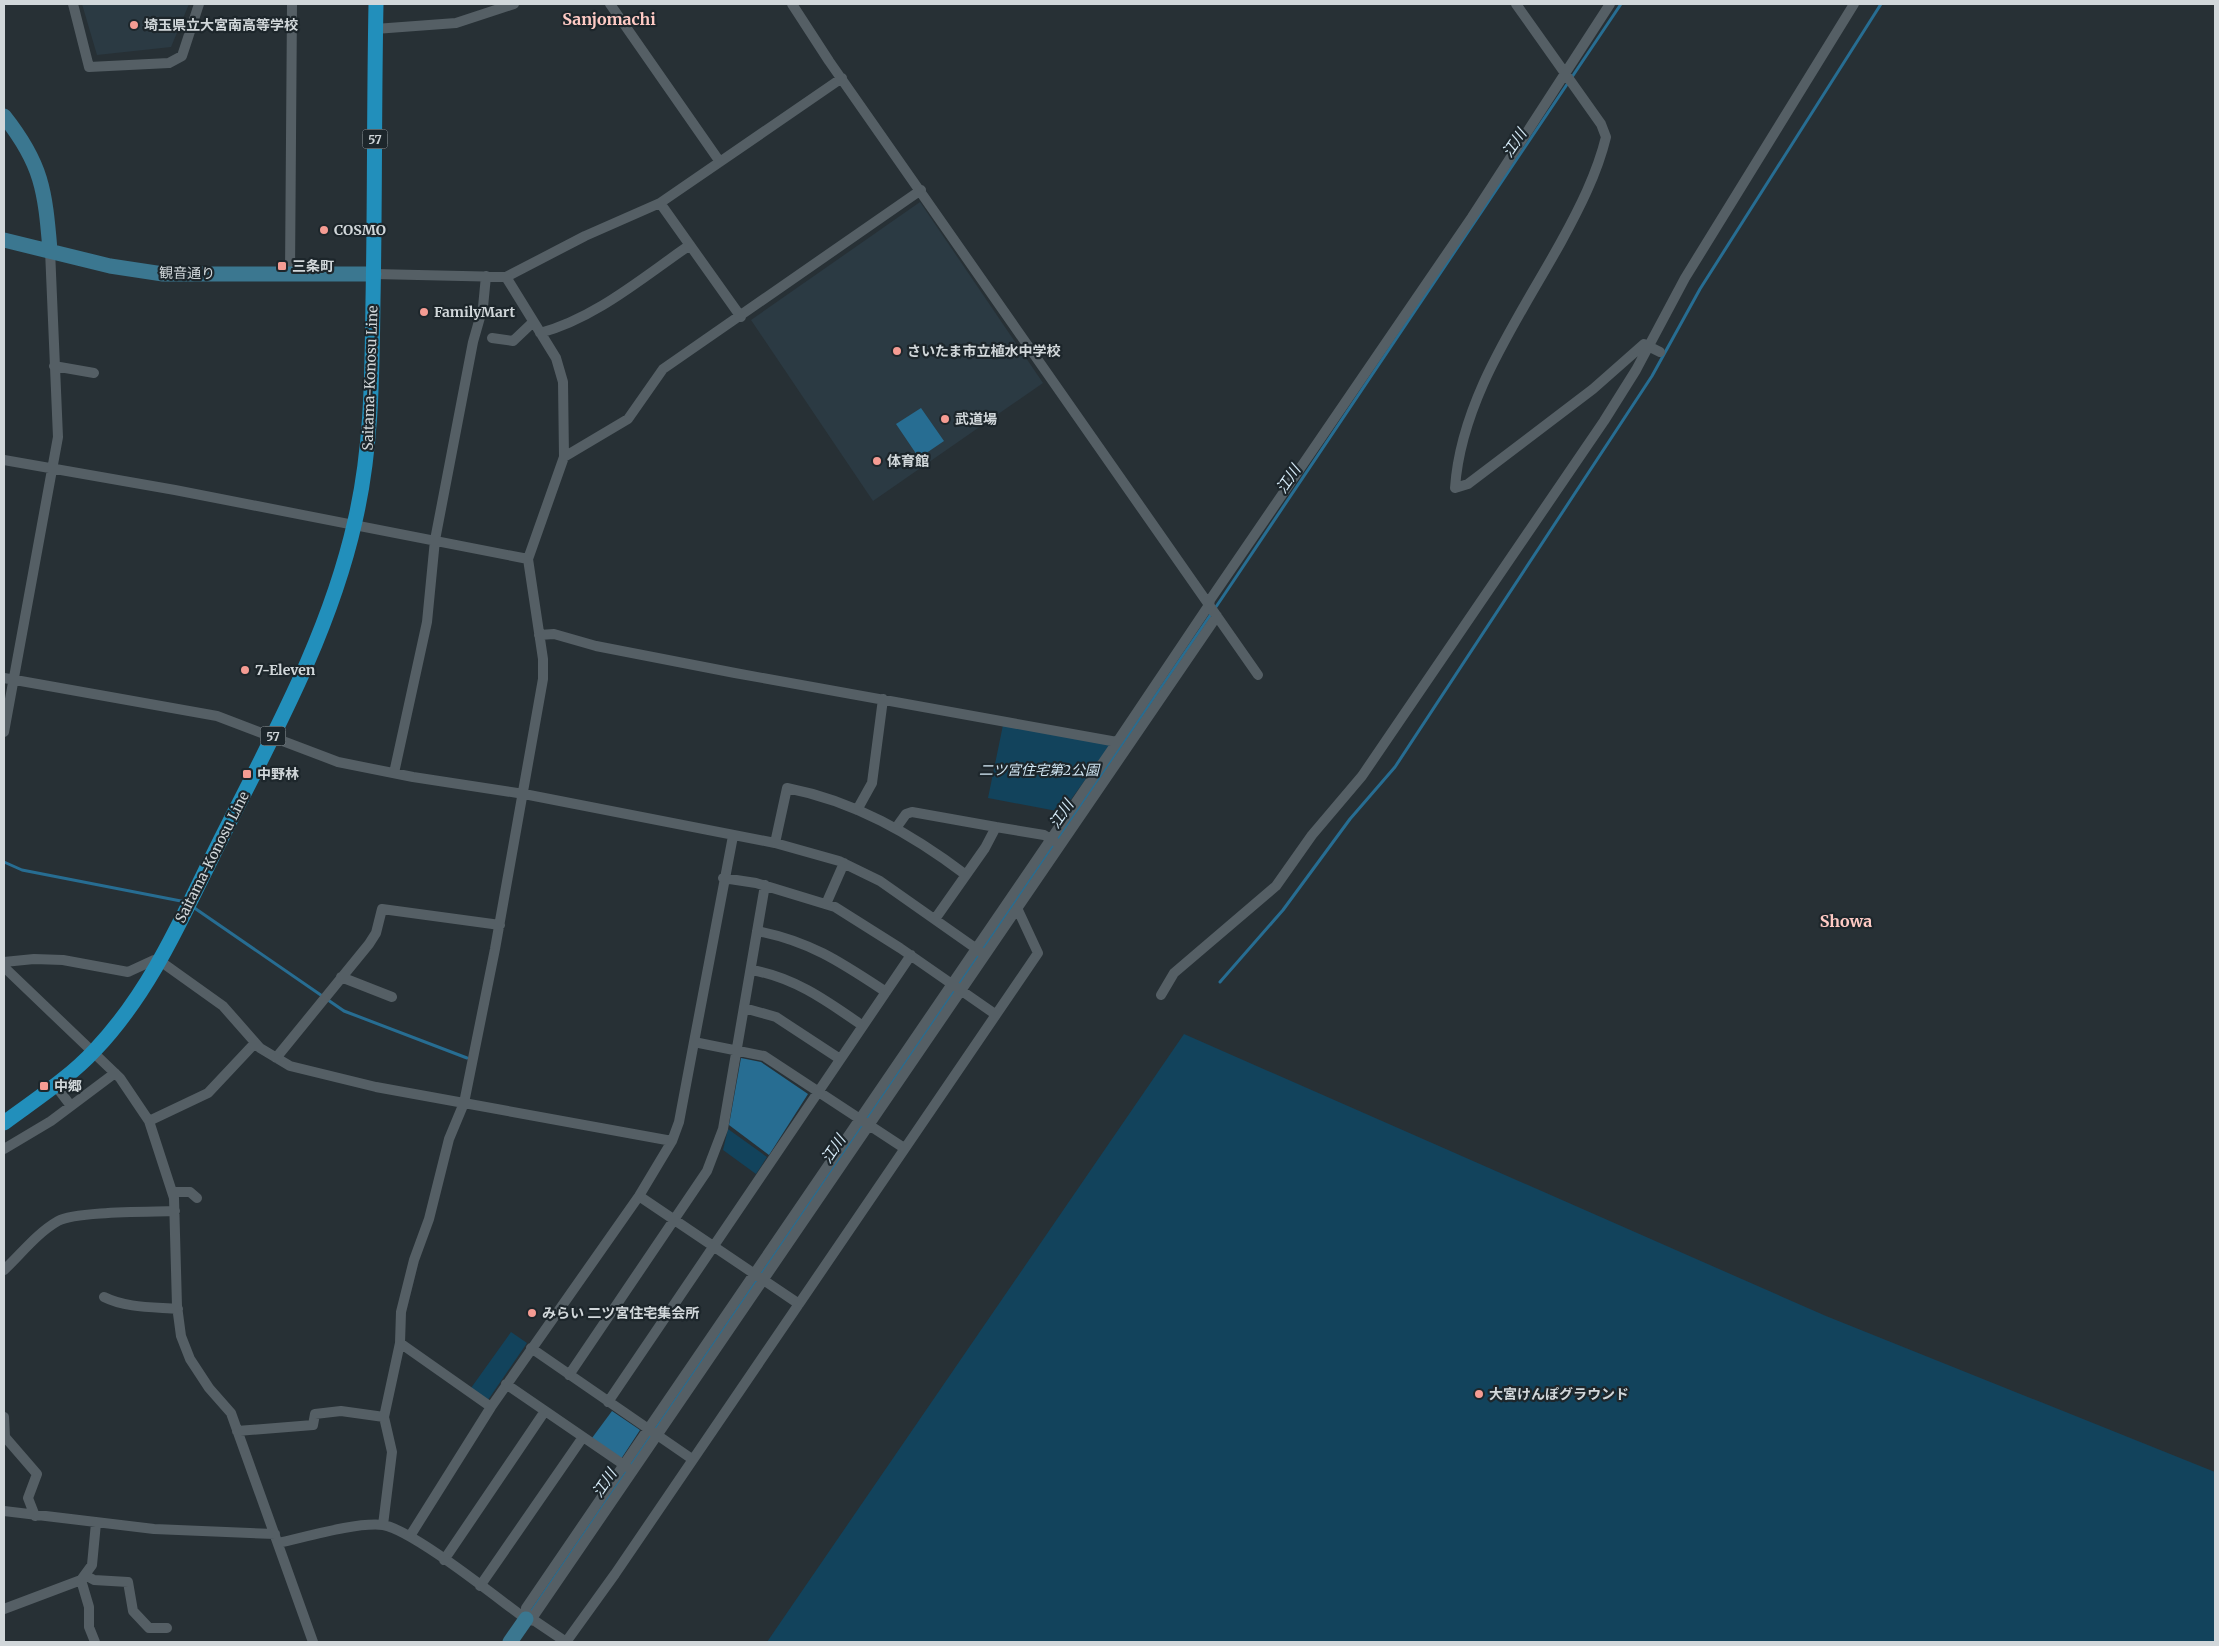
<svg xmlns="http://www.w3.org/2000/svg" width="2219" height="1646" font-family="Merriweather,'Noto Sans JP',serif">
<rect width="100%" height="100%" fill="#273035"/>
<path fill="#2b3a43" d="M 82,4 L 189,4 L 171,47 L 97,55 Z
M 920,202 L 1043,383 L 873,501 L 751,320 Z"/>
<path fill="#12435c" d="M 1003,725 L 1111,744 L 1062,812 L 988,798 Z
M 1184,1034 L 1826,1316 L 2215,1472 L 2215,1642 L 767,1642 Z
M 728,1129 L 767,1157 L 756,1174 L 723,1150 Z
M 511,1332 L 527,1343 L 488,1400 L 471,1388 Z"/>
<path fill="#276d92" d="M 921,408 L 944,441 L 919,458 L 896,424 Z
M 741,1058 L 761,1062 L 808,1094 L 769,1155 L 729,1125 Z
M 612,1411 L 640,1430 L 621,1459 L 592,1438 Z"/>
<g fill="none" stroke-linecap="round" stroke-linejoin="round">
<path stroke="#276d92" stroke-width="3" d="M 4,862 L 22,870 L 186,902
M 193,907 L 344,1011 L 467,1058
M 1220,982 L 1283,910 L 1350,819 L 1395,767 L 1652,376 L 1700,289 L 1881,4
M 532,1610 L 1222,598 L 1621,4"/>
<path stroke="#555f65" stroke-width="10" d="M 73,4 L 89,67 L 169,63 L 182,56 L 199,4
M 610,4 L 720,162
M 792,4 L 829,61 L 1258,675
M 1516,4 L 1601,124 L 1606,137 C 1597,174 1579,209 1561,242 C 1519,318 1461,399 1455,488 L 1468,484 L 1593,389 L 1644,344 L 1660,352
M 375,29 L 456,23 L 514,4
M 660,203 L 741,317
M 290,274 L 292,4
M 374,274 L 506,277 L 585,236 L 660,203 L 842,78
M 540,333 C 596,318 643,277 690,245
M 492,338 L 513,341 L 533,322
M 54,366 L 94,373
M 564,457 L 628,419 L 663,369 L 921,190
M 4,460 L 175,490 L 528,559
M 539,635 L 554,634 L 596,646 L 735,673 L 1117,742
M 4,678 L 217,716 L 338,762 L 413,777 L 524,794 L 775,843 L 839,861 L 880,881 L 981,952
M 4,732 L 58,437 L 50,250
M 394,773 L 427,622 L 435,540 L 473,342 L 483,307 L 486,276
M 857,810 L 872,783 L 883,699
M 896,828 L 906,814 L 912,812 L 996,827
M 775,843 L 787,788 C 854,801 912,834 966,875
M 723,878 L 756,883 L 835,907 L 900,948 L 995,1014
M 826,904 L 844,863
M 935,919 L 985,848 L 996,827 L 1044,835 L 1054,841
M 757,931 C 810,941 842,963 886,992
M 4,962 L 34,959 L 63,960 L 128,972 L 154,960 L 160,961 L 223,1006 L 260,1048 L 290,1066 L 376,1087 L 672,1141
M 4,967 L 120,1078 L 149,1121 L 174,1198 L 177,1306 L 181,1336 L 190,1359 L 209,1388 L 231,1413 L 313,1642
M 751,970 C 794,977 827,1001 863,1026
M 341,977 L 392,997
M 1161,995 L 1174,973 L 1276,886 L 1312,835 L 1362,776 L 1604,421 L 1636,370 L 1685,278 L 1854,4
M 744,1008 L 776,1017 L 840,1059
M 694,1042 L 764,1056 L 904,1148
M 276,1058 L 369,944 L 376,933 L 382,909 L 500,925
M 55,1085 L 71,1106
M 149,1121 L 208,1093 L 255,1043
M 4,1149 L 51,1121 L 115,1073
M 172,1192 L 190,1192 L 197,1198
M 639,1196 L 799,1304
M 4,1270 C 21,1254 37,1233 58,1221 C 76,1211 151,1212 175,1211
M 104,1297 C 126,1308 153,1307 178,1309
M 400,1343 L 491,1407
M 531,1348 L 692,1459
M 569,1375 L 707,1171 L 723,1129 L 765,885
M 506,1384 L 627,1467
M 608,1402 L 911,955
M 4,1417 L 5,1437 L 37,1474 L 28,1498 L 35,1516
M 237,1431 L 313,1425 L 315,1414 L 341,1411 L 384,1417
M 4,1511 L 154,1529 L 275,1534
M 383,1525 L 392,1452 L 384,1417 L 400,1343 L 401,1312 L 414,1260 L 429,1219 L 449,1139 L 464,1103 L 495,949 L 543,679 L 543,659 L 528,559 L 564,457 L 563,382 L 556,358 L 506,277
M 410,1536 L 491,1407 L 639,1196 L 672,1141 L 679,1122 L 694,1042 L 733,836
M 278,1543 C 306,1537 356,1522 383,1525 C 413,1530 497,1598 526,1619 L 535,1621 L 566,1642 L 615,1574 L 1038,953 L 1018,910
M 444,1560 L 545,1411
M 85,1575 L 94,1580 L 128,1582 L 133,1611 L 149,1628 L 167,1628
M 81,1580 L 89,1607 L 89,1627 L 95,1642
M 480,1586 L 583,1437
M 4,1609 L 81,1580 L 92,1565 L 96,1523
M 526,1619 L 526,1608 L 1117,742 L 1209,605 L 1210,600 L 1472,217 L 1610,4
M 531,1620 L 1217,616"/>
<path stroke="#3b7790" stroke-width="15" d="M 4,116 C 42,164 45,190 50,250
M 4,240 L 110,266 L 163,274 L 374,274
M 510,1642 L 526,1619"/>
<path stroke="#228fbb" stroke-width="15" d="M 4,1123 C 35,1100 69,1078 95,1050 C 154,988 186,908 224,833 C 275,732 330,632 355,521 C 372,448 372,375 373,300 C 375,201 374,103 376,4"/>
</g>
<g fill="#f59c93" stroke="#1d262b" stroke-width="2">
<circle cx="134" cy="25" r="5"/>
<circle cx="324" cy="230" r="5"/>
<rect x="277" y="261" width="10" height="10" rx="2.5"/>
<circle cx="424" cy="312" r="5"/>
<circle cx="897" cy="351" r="5"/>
<circle cx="945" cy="419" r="5"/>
<circle cx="877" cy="461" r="5"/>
<circle cx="245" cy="670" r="5"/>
<rect x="242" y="769" width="10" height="10" rx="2.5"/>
<rect x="39" y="1081" width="10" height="10" rx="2.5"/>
<circle cx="532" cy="1313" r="5"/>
<circle cx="1479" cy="1394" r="5"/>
</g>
<g text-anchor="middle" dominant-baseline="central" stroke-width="4.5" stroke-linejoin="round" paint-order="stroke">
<g fill="#1d262b" stroke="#9ba2a6" stroke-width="1">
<rect x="362.5" y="129.5" width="25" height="19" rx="4"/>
<rect x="260.5" y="726.5" width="25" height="19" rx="4"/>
</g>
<g font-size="12" font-weight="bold" fill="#d1d7da">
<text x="375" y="139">57</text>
<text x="273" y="736">57</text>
</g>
<g font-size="14" font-weight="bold" fill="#d1d7da" stroke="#1d262b" text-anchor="start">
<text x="144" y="25">埼玉県立大宮南高等学校</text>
<text x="334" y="230">COSMO</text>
<text x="292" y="266">三条町</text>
<text x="434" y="312">FamilyMart</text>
<text x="907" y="351">さいたま市立植水中学校</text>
<text x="955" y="419">武道場</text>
<text x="887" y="461">体育館</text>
<text x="255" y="670">7-Eleven</text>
<text x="257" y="774">中野林</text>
<text x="54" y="1086">中郷</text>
<text x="542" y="1313">みらい 二ツ宮住宅集会所</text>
<text x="1489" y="1394">大宮けんぽグラウンド</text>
</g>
<g font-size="14" fill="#d1d7da" stroke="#1d262b">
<text transform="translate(187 273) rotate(1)">観音通り</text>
<text transform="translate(370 378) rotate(-88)">Saitama-Konosu Line</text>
<text transform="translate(212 857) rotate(-63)">Saitama-Konosu Line</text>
</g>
<g font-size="14" font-style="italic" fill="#d0e5f2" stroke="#1d262b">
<text x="1039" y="770">二ツ宮住宅第2公園</text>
</g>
<g font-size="15" font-style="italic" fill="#d3e8f5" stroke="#1d262b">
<text transform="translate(1514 143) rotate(-56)">江川</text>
<text transform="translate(1288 479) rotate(-56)">江川</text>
<text transform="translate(1061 814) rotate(-56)">江川</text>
<text transform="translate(833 1149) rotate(-56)">江川</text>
<text transform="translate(604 1483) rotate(-56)">江川</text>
</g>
<g font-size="16" font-weight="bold" fill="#fecac4" stroke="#1d262b">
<text x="609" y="19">Sanjomachi</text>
<text x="1846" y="921">Showa</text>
</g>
</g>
<rect width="2219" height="1646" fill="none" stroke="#d1d7da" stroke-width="10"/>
</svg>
